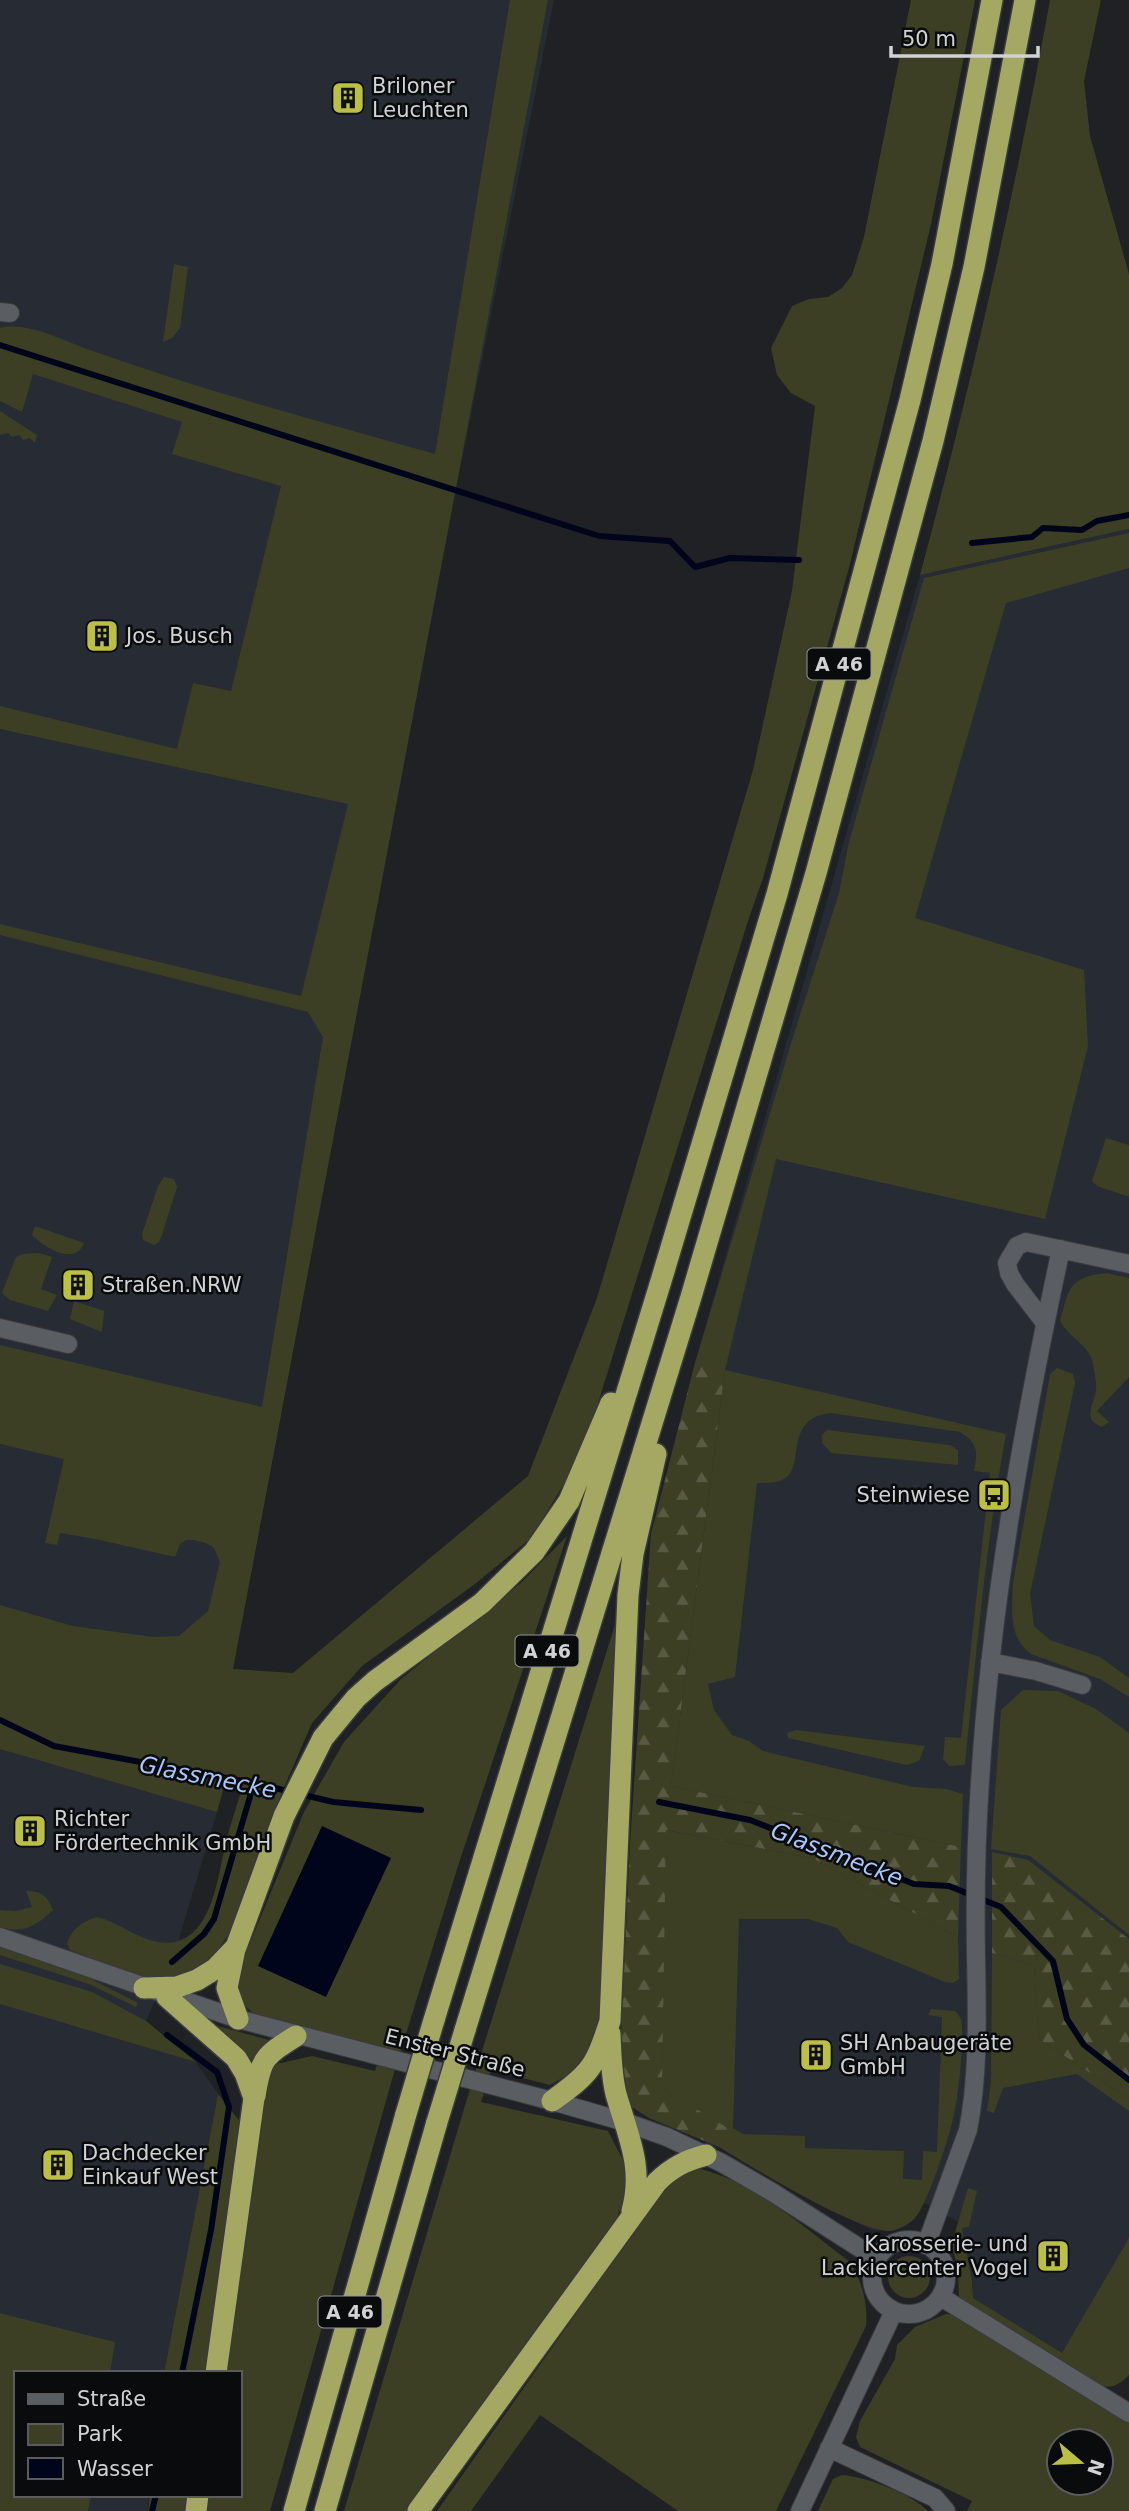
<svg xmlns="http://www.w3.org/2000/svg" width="1129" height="2511" font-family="'DejaVu Sans',sans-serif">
<defs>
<pattern id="forest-firs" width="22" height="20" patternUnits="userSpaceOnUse" patternTransform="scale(1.75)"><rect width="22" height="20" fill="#3d3f24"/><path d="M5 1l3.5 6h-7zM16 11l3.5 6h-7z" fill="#585a43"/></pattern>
</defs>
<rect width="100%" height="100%" fill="#1f2125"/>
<path fill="#262b34" d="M 0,0 L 554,0 L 455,495 L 233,1669 L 217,1812 L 172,1962 L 146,2021 L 196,2062 L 218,2094 L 164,2373 L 110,2373 L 114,2342 L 0,2313 Z
M 1129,529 L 1129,2275 L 1079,2364 L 973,2298 L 972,2281 L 962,2228 L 958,2222 L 924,2203 L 915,2219 L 904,2226 L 893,2231 L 872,2230 L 783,2184 L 719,2147 L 649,2118 L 632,2107 L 630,1845 L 651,1534 L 695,1363 L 920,575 Z
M 91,2495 L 149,2495 L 147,2511 L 88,2511 Z"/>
<path fill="#3d3f24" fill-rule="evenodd" d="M 510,0 L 548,0 L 233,1669 L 293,1673 L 528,1476 L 597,1298 L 753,770 L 792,591 L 815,406 L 791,393 L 777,375 L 771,348 L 792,306 L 809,299 L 828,297 L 842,288 L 852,275 L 864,237 L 911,0 L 975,0 L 931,224 L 850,564 L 763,878 L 748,921 L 589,1432 L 571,1472 L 531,1538 L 475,1584 L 362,1666 L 312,1723 L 282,1792 L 233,1927 L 218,1950 L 202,1967 L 167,1981 L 144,1979 L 70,1950 L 67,1943 C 73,1928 81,1922 97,1917 C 118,1922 136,1938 157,1942 C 212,1951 217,1878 226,1842 C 231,1822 238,1803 243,1784 L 226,1780 L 217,1812 L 0,1749 L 0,1605 L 73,1626 L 153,1637 L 179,1636 L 208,1611 L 220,1562 L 214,1548 L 206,1543 L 194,1540 L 186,1540 L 180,1544 L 175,1557 L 95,1539 L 60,1533 L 57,1545 L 45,1543 L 64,1459 L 0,1444 L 0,1345 L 262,1407 L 323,1037 L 308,1012 L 0,935 L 0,924 L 301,996 L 348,804 L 0,729 L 0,706 L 177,749 L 193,683 L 231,691 L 281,486 L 172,454 L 182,422 L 33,374 L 22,412 L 0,401 L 0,328 C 27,321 62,340 87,349 C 201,390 318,421 435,454 Z
M 1050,0 L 1101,0 L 1084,81 L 1090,136 L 1129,274 L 1129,529 L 920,575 C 971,385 1015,194 1050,0 Z
M 174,264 L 188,267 L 180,328 L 172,338 L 163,342 Z
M 0,411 L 37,435 L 35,443 L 30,438 L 23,440 L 19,435 L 12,437 L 8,433 L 0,435 Z
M 1129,533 L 1129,568 L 1006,603 L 915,918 L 1084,970 L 1088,1046 L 1045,1219 L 776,1159 L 725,1370 L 1006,1434 C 986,1544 976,1654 965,1765 L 949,1766 L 943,1759 L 945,1737 L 961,1738 L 990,1473 L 974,1471 C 978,1451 978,1443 960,1432 L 831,1413 C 782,1418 806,1468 784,1479 C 777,1483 765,1483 757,1483 L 735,1677 L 708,1684 L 714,1710 L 732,1735 L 749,1741 L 763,1751 L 913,1787 L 946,1789 L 963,1794 L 961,1847 L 671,1786 L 725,1371 L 695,1363 L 793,1037 L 839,893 L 849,842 L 924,578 Z
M 1106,1138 L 1129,1145 L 1129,1197 L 1097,1186 L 1092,1181 Z
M 164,1177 L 174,1179 L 177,1187 L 162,1235 L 159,1242 L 154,1245 L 143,1240 L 142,1234 L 158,1186 Z
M 35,1226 L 84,1243 C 75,1267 44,1247 32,1235 Z
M 39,1253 L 52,1257 L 41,1289 L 57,1295 L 48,1311 L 10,1300 L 2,1293 L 16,1257 L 22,1254 Z
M 1107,1273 L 1129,1278 L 1129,1377 L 1097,1411 L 1109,1422 L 1102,1427 C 1082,1420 1093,1406 1096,1391 C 1097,1383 1094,1372 1093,1364 C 1091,1346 1068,1337 1060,1321 C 1069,1288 1069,1277 1107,1273 Z
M 74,1301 L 104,1311 L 102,1332 L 70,1319 Z
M 1057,1368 L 1073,1374 L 1075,1383 L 1030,1594 L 1034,1626 L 1050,1640 L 1100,1657 L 1129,1678 L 1129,1697 L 1100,1679 L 1031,1654 C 1008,1637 1012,1609 1013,1583 L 1050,1374 Z
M 827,1430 L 950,1445 L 958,1450 L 958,1465 L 831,1453 L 822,1443 L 822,1435 Z
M 567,1536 L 457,1869 L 393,2076 L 270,2511 L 205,2511 L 207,2495 L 240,2495 L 240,2373 L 226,2373 L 265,2088 L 272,2065 L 312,2056 L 375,2071 L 382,2049 L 256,2015 C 240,2004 234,1989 239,1970 L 304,1812 L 344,1742 L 401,1679 L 522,1582 Z
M 618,1615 L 600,2020 L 582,2067 L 550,2085 L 491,2070 L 481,2102 L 608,2131 L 627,2168 L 626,2192 L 617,2218 L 407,2511 L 344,2511 L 467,2099 Z
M 1023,1690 L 1058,1691 L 1096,1709 L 1129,1733 L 1129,1935 L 1030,1856 L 991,1849 L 1001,1710 Z
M 796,1730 L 925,1746 L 919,1761 L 907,1765 L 788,1738 L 787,1733 Z
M 665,1830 L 812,1858 L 958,1937 L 959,1979 L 953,1983 L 945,1982 L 848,1942 L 837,1928 L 808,1919 L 739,1919 L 733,2128 L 743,2134 L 805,2136 L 805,2148 L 904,2151 L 903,2179 L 922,2180 L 923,2151 L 937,2152 L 942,2017 L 928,2015 L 931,2009 L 955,2011 C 957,2013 960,2017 961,2019 C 965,2035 958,2098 954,2115 C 950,2135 927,2207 914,2219 C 908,2225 898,2230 890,2231 C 857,2232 752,2167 719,2147 L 730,2130 L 662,2088 Z
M 26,1891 C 41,1891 48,1896 53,1910 C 36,1926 24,1934 0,1927 L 0,1910 L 16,1911 L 32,1907 Z
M 0,1947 L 89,1978 L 138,2003 L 136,2007 L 89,1984 L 0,1955 Z
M 992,1953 L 1034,1965 L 1039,2039 L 1129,2099 L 1129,2111 L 1077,2074 L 1003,2088 L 994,2113 L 987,2111 L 991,2082 Z
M 0,1964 L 92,1992 L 146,2021 L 196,2062 L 0,2004 Z
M 214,2025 L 269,2040 L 255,2058 L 250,2071 Z
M 218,2094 L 241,2123 L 206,2373 L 164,2373 Z
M 700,2169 C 755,2182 806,2229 850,2262 C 862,2282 868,2303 866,2326 L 776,2511 L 678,2511 L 540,2415 L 471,2511 L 437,2511 L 664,2189 L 684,2172 Z
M 968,2188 L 977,2191 L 969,2227 L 962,2228 L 972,2281 L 973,2298 L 1062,2353 L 1129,2238 L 1129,2375 C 1118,2386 1110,2390 1096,2384 L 960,2301 C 957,2289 960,2278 957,2266 C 956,2257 952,2252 952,2243 Z
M888 2277a21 21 0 1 1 42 0a21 21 0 1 1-42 0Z
M 0,2313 L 115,2342 L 110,2373 L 16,2373 L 16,2495 L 91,2495 L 88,2511 L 0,2511 Z
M 946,2314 L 955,2315 L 1129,2422 L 1129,2511 L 967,2511 L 972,2501 L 860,2447 L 856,2437 L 860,2421 L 895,2359 L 897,2345 L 915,2327 ZM 1059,2441 L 1101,2441 L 1101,2483 L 1059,2483 Z
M 842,2475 C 867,2477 910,2493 928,2511 L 818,2511 L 833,2479 Z
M 150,2495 L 188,2495 L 186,2511 L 148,2511 Z"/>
<path fill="url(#forest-firs)" d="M 695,1363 L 725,1370 L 671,1786 L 961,1847 L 958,1937 L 812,1858 L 666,1830 L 662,2088 L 731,2130 L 719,2147 L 649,2118 L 632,2107 L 622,2087 L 620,2056 L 630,1845 L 651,1534 Z
M 992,1852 L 1028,1860 L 1129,1939 L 1129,2099 L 1039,2039 L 1034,1965 L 992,1953 Z"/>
<path fill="#00051c" d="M 322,1826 L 391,1858 L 326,1997 L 258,1966 Z"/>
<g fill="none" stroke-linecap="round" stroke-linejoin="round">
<path stroke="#00051c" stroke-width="6" d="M 0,345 L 599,536 L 670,541 L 695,567 L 730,558 L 799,560
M 972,543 L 1032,537 L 1043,528 L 1082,530 L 1097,521 L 1129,515
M 0,1720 L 54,1746 L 254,1783 L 333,1802 L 421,1810
M 659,1802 L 750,1820 L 914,1884 L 949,1886 L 1001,1907 L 1053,1961 L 1067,2019 L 1084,2045 L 1129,2080
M 172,1962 L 204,1934 L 214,1919 L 254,1783
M 167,2035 L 217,2072 L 229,2107 L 211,2230 L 182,2373
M 152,2511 L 156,2495"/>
<defs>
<path id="street" d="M 0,312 L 10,313
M 1045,1323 L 1015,1284 L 1009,1273 L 1007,1263 L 1017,1246 L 1026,1242 L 1129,1264
M 0,1328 L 68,1344
M 990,1662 L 1036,1671 L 1082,1685
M 0,1937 L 238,2019 L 552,2101 L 625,2122 L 667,2137 L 722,2163 L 772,2192 L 877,2259
M872 2277a37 37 0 1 1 74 0a37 37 0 1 1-74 0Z
M 926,2245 L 968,2130 C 979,2074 977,2014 976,1956 C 975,1898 976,1840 980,1782 C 991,1602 1023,1425 1061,1249
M 941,2297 L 1129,2413
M 829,2448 L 935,2498 L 946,2511
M 800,2511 L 894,2311"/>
<path id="highway" d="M 235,1949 L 227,1988 L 238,2019
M 144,1988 L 177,1987 L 197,1980 L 215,1969 L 236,1947 L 284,1816 L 323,1738 L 356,1698 L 375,1681 L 482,1603 L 534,1552 L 569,1501 L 611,1403
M 167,1997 L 236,2058 L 245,2073 L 254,2098 L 216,2373
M 434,2020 L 661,1281 L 777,894 L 910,400 L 942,264 L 992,0
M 465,2030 L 691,1297 L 816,873 L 933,441 L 974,267 L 1025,0
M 610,2034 C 611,2054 611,2074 616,2094 C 628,2136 644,2167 632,2211
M 255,2096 C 261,2058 264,2056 296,2036
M 552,2101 C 591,2073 595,2067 610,2021 L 628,1595 L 633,1554 L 656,1454
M 196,2511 L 198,2495
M 294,2511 L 406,2114
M 325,2511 L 437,2122
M 418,2511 L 657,2182 C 672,2167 687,2160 706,2155"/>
</defs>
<use href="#street" stroke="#393b3e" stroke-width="20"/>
<use href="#highway" stroke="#393b3e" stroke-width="24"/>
<use href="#street" stroke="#5a5d61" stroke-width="18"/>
<use href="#highway" stroke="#a4a862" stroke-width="21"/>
<defs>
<path id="highway-bridge" d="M 406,2114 L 434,2020
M 437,2122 L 465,2030"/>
</defs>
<use href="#highway-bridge" stroke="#393b3e" stroke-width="24" stroke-linecap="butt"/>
<use href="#highway-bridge" stroke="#a4a862" stroke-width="21"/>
</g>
<defs>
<symbol id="building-square" viewBox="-11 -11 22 22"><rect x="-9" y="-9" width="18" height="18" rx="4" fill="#bbc045" stroke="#0a0b0c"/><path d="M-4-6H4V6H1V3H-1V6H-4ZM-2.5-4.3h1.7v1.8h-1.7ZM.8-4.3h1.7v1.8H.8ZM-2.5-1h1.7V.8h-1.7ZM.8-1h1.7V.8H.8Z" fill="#111"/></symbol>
<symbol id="bus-square" viewBox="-11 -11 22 22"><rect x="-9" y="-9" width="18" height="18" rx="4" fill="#bbc045" stroke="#0a0b0c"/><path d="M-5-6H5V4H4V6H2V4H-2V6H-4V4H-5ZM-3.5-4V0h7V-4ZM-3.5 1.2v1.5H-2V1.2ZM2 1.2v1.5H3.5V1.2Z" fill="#111"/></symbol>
</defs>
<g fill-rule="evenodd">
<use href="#building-square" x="329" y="79" width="38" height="38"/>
<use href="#building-square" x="83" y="617" width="38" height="38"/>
<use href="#building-square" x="59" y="1266" width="38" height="38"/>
<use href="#bus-square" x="975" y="1476" width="38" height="38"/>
<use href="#building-square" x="11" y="1812" width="38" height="38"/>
<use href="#building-square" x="797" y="2036" width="38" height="38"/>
<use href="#building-square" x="39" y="2146" width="38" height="38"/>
<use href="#building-square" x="1034" y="2237" width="38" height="38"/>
</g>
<g text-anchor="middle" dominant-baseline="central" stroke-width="5" stroke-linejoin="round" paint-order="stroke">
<g fill="#0a0b0c" stroke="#959698" stroke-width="2">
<rect x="807.5" y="648.5" width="63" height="31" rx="5"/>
<rect x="515.5" y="1635.5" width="63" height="31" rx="5"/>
<rect x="318.5" y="2296.5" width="63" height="31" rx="5"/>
</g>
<g font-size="19" font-weight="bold" fill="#d1d2d4">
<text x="839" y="664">A 46</text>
<text x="547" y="1651">A 46</text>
<text x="350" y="2312">A 46</text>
</g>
<g font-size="21" fill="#d1d2d4" stroke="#0a0b0c" text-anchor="start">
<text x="372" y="86">Briloner<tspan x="372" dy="24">Leuchten</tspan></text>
<text x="126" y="636">Jos. Busch</text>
<text x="102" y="1285">Straßen.NRW</text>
<text x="970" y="1495" text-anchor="end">Steinwiese</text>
<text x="54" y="1819">Richter<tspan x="54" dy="24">Fördertechnik GmbH</tspan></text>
<text x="840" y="2043">SH Anbaugeräte<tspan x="840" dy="24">GmbH</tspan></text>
<text x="82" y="2153">Dachdecker<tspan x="82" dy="24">Einkauf West</tspan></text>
<text x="1028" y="2244" text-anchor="end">Karosserie- und<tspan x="1028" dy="24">Lackiercenter Vogel</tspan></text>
</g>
<g font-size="21" fill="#d1d2d4" stroke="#0a0b0c">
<text transform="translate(455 2053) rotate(14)">Enster Straße</text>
</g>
<g font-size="23" font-style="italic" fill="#a9c7fd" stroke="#0a0b0c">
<text transform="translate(208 1777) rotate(11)">Glassmecke</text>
<text transform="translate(837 1854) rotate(21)">Glassmecke</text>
</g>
</g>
<rect x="14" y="2371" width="228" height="126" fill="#0a0b0c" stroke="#5a5b5c" stroke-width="2"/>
<rect x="28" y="2394" width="35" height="10" fill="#5a5d61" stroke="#5a5b5c" stroke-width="2"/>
<text x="77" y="2406" font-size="21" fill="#d1d2d4">Straße</text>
<rect x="28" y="2424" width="35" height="21" fill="#3d3f24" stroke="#5a5b5c" stroke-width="2"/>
<text x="77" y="2441" font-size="21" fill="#d1d2d4">Park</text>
<rect x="28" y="2458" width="35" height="21" fill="#00051c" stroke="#5a5b5c" stroke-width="2"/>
<text x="77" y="2476" font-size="21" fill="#d1d2d4">Wasser</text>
<g transform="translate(1080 2462) rotate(109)"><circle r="33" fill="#0a0b0c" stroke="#5a5b5c" stroke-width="2"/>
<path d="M0-5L12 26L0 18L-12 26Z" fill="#bbc045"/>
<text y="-10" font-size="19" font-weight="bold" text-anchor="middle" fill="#d1d2d4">N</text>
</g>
<path d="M891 46v10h147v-10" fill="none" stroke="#d1d2d4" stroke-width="3.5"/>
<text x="902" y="46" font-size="21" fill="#d1d2d4" stroke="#0a0b0c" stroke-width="5" paint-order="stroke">50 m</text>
</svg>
